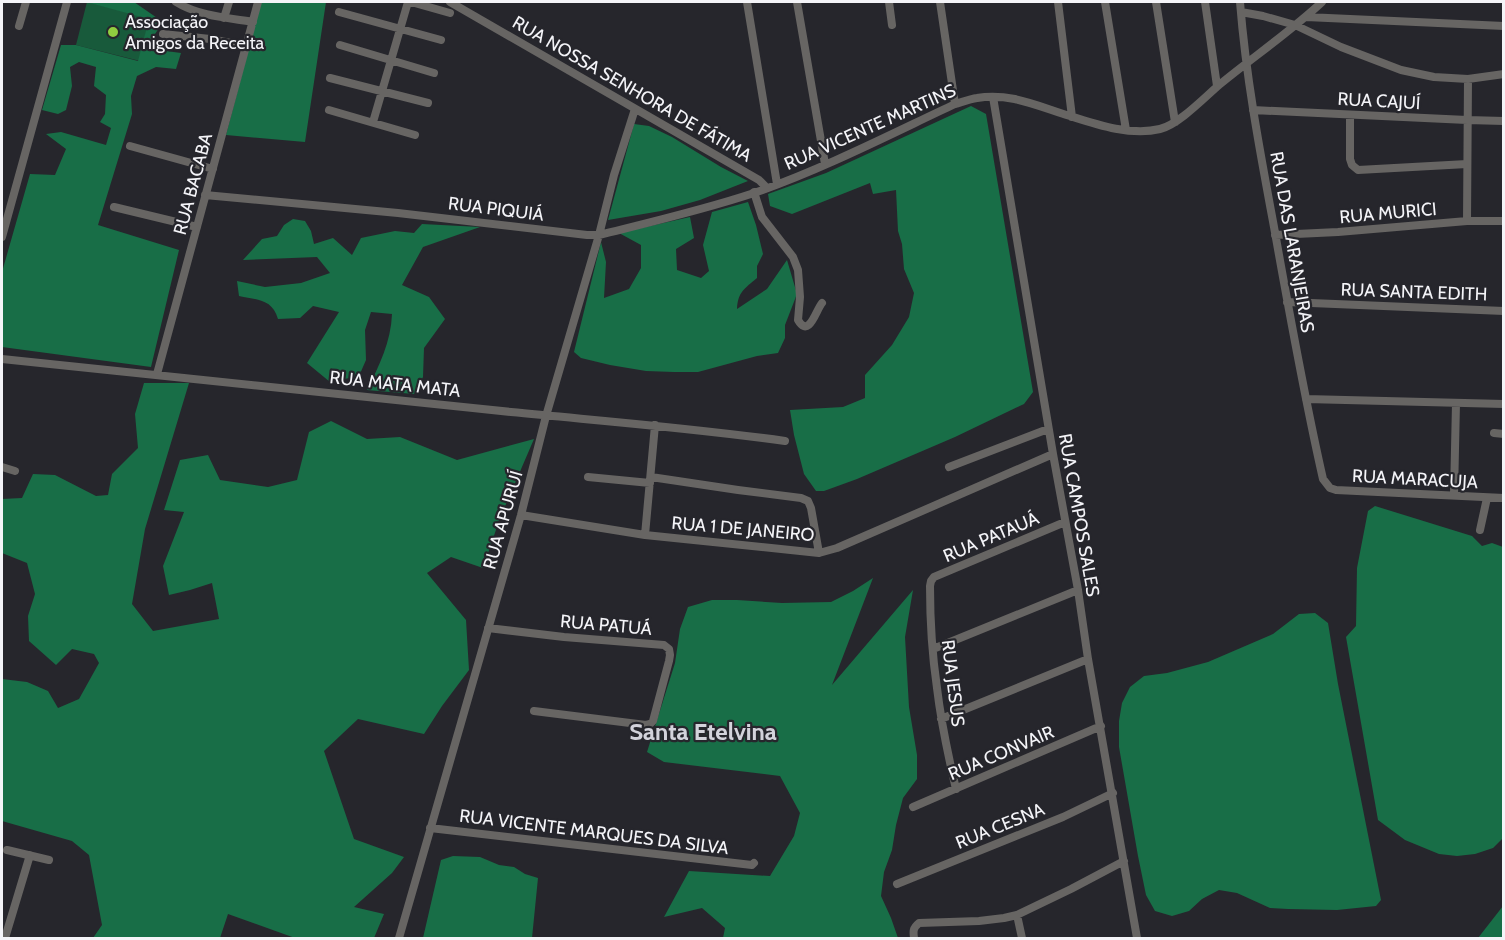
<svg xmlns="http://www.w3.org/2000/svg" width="1505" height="940" font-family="Cabin,sans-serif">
<rect width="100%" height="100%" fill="#26262c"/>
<path fill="#185a3b" d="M 87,2 L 149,18 L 140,61 L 76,45 Z"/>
<path fill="#186e47" d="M 86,2 L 134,2 L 163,22 L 155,34 L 151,49 L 181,53 L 176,69 L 156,67 L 137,76 L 131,96 L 132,114 L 98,225 L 179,250 L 151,367 L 2,347 L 2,272 L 30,174 L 55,175 L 66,149 L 46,134 L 61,132 L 106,145 L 111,128 L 100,122 L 105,114 L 106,95 L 94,86 L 96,67 L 79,62 L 70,67 L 72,86 L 66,110 L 58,114 L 42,110 L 61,45 L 76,45 L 138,61 L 149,19 Z
M 261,2 L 326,2 L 305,142 L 226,135 Z
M 971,106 L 986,114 L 1033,392 L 1024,404 L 955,437 L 857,479 L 824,491 L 816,491 L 804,474 L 794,435 L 790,410 L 843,407 L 865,398 L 865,375 L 892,345 L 909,317 L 914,293 L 904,269 L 902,244 L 898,231 L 896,190 L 873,194 L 870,183 L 792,214 L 770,206 L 768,194 L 826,173 Z
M 634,124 L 649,126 L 672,137 L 721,167 L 748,181 L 700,200 L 661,211 L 608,220 Z
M 748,202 L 756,225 L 763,254 L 757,266 L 757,278 C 744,289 738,292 737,309 L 767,289 L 787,260 L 797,294 L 785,325 L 785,338 L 778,353 L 757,356 L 698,372 L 674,372 L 646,371 L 610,365 L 581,358 L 574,352 L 601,242 L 606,262 L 604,298 L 629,289 L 641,268 L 641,245 L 619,233 L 690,217 L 694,238 L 676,249 L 677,270 L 701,278 L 709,271 L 703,245 L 712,212 Z
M 293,219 L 305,221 L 311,231 L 314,244 L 333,238 L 352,255 L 361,238 L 395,231 L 414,233 L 422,224 L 480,227 L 423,247 L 402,285 L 429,297 L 445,319 L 424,348 L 423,377 L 414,394 L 367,390 C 379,366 391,342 392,314 L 371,312 L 365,330 L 366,360 L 359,376 L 330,382 L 307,363 L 339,312 L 313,306 L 300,318 L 278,319 C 272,299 258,300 239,296 L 237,281 L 265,287 L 301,283 L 330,273 L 317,257 L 243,260 L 262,239 L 277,236 L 284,225 Z
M 144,383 L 189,383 L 145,529 L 132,604 L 153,631 L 219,619 L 212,583 L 190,590 L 169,595 L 163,566 L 184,512 L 164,510 L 180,460 L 208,455 L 220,480 L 268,487 L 297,480 L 309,432 L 331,421 L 367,439 L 400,437 L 457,460 L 534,439 L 500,518 L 483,568 L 451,557 L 427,573 L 466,620 L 469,670 L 442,706 L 424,734 L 358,719 L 324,751 L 354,839 L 404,857 L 392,873 L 354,907 L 384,914 L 374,938 L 295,938 L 228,914 L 220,938 L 93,938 L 102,925 L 89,855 L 72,841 L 2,821 L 2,679 L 27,682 L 48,691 L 58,708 L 79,699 L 99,663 L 94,654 L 72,649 L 56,665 L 29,641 L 28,616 L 35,594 L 27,563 L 2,553 L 2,499 L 22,498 L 33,474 L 55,475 L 96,496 L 108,495 L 112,474 L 138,448 L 135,414 Z
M 1375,506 L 1472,536 L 1482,546 L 1492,543 L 1503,547 L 1504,837 L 1493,848 L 1475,854 L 1457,856 L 1439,854 L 1405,840 L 1378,820 L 1346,637 L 1356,626 L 1357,568 L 1368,511 Z
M 873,578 L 832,685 L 913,590 L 905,637 L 909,707 L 917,755 L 917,779 L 903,798 L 896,825 L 892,850 L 884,872 L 881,896 L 891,918 L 898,938 L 723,938 L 725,928 L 702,908 L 664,917 L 689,871 L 770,876 L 794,836 L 800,813 L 780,776 L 664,762 L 647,752 L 675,663 L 680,629 L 688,607 L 712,600 L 737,600 L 782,603 L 831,602 L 853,591 Z
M 1315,613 L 1328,623 L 1338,684 L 1381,900 L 1376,906 L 1337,910 L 1288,909 L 1270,908 L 1237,893 L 1219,890 L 1202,899 L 1189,911 L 1172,916 L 1155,911 L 1146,895 L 1138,856 L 1119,747 L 1119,721 L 1122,703 L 1130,687 L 1144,676 L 1167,673 L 1208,662 L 1273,634 L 1299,614 Z
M 453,856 L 480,857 L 499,865 L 514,867 L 525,874 L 538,878 L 532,938 L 423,938 L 441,860 Z
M 1503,906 L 1503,938 L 1478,938 Z"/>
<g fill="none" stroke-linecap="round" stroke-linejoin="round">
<path stroke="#676563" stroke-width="8" d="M 176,2 C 198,16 228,18 253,22
M 411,2 L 450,13
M 450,2 L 759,180 L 767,188
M 747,2 L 777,184
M 797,2 L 825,164
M 889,2 L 892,25
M 940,2 L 955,104
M 1058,2 L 1072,117
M 1105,2 L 1126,130
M 1156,2 L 1175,122
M 1205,2 L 1217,86
M 1240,2 C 1246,78 1260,152 1274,227 C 1289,311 1304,396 1323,479 L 1330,488 L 1336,490 L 1504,498
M 339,12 L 441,40
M 1241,12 L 1263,16 L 1295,25 L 1341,47 L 1401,70 L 1434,77 L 1468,79 L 1504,74
M 1306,17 L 1504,26
M 224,18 L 229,2
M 19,26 L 26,2
M 163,34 L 210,39 L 246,46
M 340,45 L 434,73
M 330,78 L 428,103
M 993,97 L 1053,454 L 1078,590 L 1088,659 L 1137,938
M 329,110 L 415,135
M 1253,110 L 1467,120 L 1504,121
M 1350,115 L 1350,159 L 1352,165 L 1358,170 L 1467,164
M 373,122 L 408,2
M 130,146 L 213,169
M 754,192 L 762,217 L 793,257 L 798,270 L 800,297 L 798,320 C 809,339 816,310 822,303
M 205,195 L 398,213 L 587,235 L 599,235 C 651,222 703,210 754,193 C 823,169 889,135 955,104 C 962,102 970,99 977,98 C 1010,92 1040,107 1070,116 C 1098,125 1131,136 1160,129 C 1178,125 1204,98 1219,85 C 1253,57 1290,32 1322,2
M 114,207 L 197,227
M 1467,221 L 1468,79
M 1275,235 L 1338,232 L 1467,221 L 1504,221
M 2,237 L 67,2
M 1287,302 L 1504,311
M 2,359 C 171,375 341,394 511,412 C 602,421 694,428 785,441
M 157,374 L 258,2
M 1306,399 L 1504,404
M 1494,433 L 1504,434
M 2,467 L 15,471
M 949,467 L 1048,429
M 588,477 L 650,483
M 651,477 L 738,490 L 801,498 L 808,501 L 811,508 L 819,553
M 1454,495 L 1456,403
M 521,515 L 645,535 L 819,553 L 837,548 L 1053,454
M 1480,530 L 1487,498
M 645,535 L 655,425
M 488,628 L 564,637 L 664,645 L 669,649 L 670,655 L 669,661 L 653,721 L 650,724 L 646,725 L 534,711
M 933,649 L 1078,590
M 941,719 L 1088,659
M 956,789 C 948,755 941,722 937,688 C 932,654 930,620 930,586 L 931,581 L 934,577 L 1065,522
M 913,807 L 1101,726
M 430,828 L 752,865 L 754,863
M 7,850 L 49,860
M 897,884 L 1063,817 L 1113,793
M 1017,915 L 1022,938
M 5,938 L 30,855
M 399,938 L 521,515 L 546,416 L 599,235 L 614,175 L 635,109
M 914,938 C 913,931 913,928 919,923 L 979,921 L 1004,918 L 1017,915 L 1071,889 L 1124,861"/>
</g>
<circle fill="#91cd40" stroke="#26262c" stroke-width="2" cx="113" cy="32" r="6"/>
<g text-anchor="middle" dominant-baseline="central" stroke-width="4.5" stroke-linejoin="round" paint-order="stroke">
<g font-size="18" fill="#f4f4f8" stroke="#26262c" text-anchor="start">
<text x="125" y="22">Associação<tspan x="125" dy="21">Amigos da Receita</tspan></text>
</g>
<g font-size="18" fill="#f4f4f8" stroke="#26262c">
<text transform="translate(632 89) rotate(30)">RUA NOSSA SENHORA DE FÁTIMA</text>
<text transform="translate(1379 101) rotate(3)">RUA CAJUÍ</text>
<text transform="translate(870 127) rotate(-24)">RUA VICENTE MARTINS</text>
<text transform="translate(193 184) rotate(-75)">RUA BACABA</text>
<text transform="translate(496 209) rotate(7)">RUA PIQUIÁ</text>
<text transform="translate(1388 213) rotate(-5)">RUA MURICI</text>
<text transform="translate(1292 242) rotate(80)">RUA DAS LARANJEIRAS</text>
<text transform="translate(1414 292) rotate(2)">RUA SANTA EDITH</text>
<text transform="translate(395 384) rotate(6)">RUA MATA MATA</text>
<text transform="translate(1415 479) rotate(3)">RUA MARACUJA</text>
<text transform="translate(1079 515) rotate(80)">RUA CAMPOS SALES</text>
<text transform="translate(503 520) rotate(-74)">RUA APURUÍ</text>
<text transform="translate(743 529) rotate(5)">RUA 1 DE JANEIRO</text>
<text transform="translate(991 537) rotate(-23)">RUA PATAUÁ</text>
<text transform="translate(606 625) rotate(5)">RUA PATUÁ</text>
<text transform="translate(953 683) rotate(83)">RUA JESUS</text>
<text transform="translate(1001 753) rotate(-23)">RUA CONVAIR</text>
<text transform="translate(1000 826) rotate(-22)">RUA CESNA</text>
<text transform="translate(594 832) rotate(7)">RUA VICENTE MARQUES DA SILVA</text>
</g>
<g font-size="24" font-weight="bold" fill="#d3d3db" stroke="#26262c">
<text x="703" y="731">Santa Etelvina</text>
</g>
</g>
<rect width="1505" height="940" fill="none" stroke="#f4f4f8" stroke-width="6"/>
</svg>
